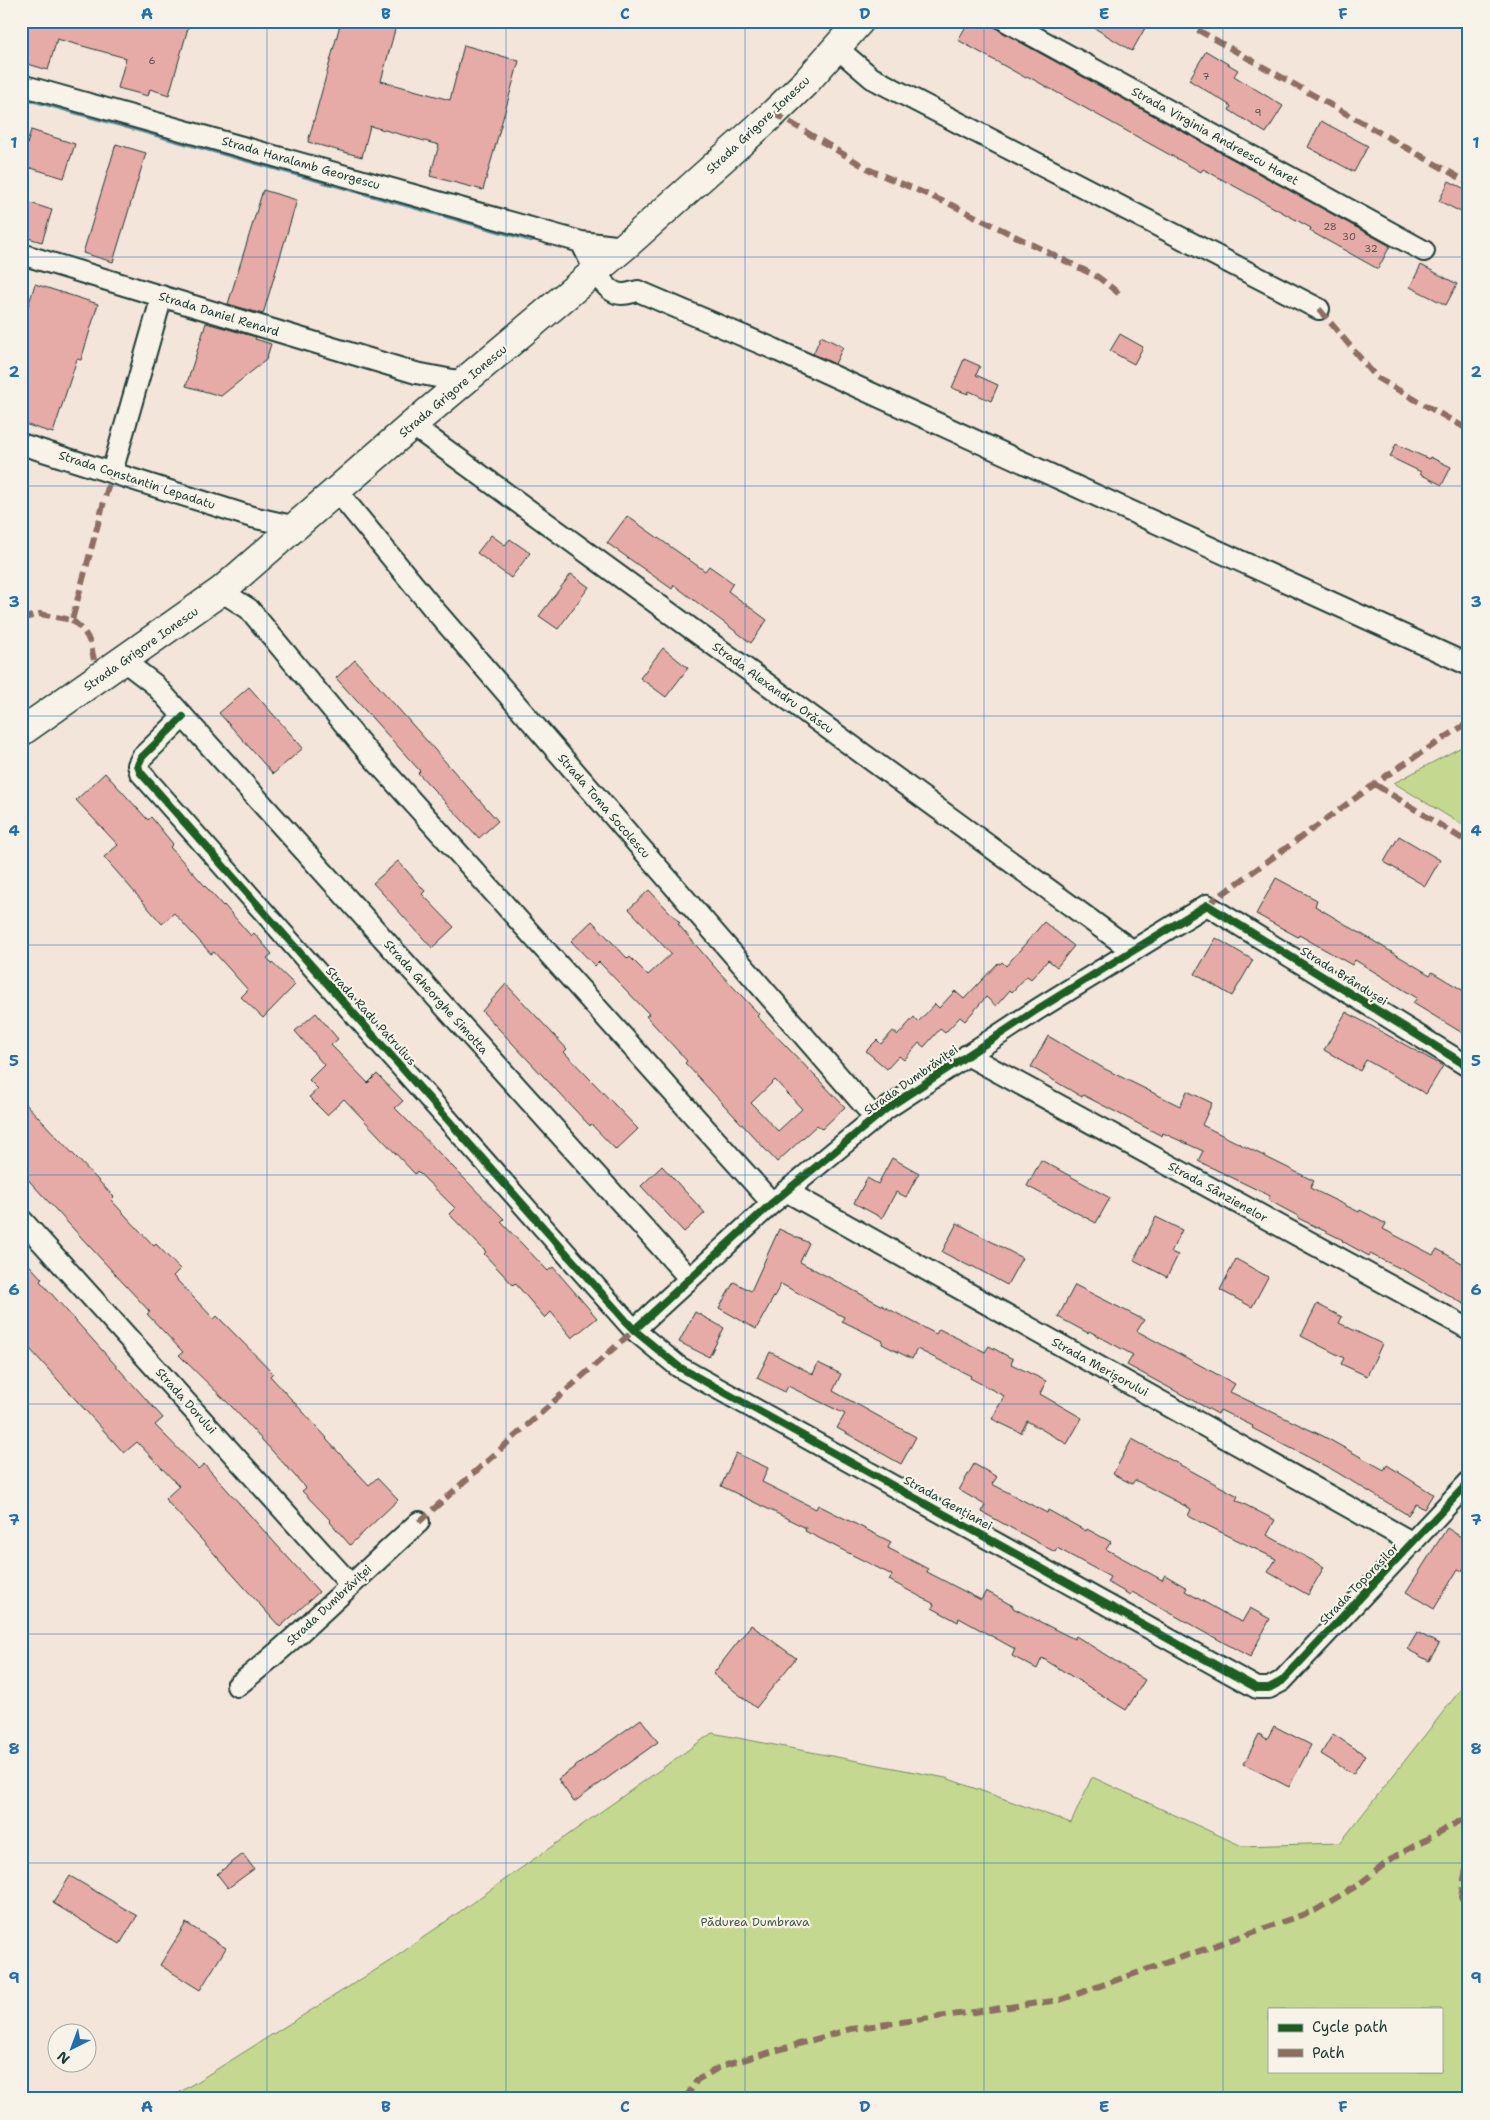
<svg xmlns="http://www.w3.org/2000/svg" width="1490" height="2120" font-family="'Shantell Sans',sans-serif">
<rect width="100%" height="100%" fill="#f4e5db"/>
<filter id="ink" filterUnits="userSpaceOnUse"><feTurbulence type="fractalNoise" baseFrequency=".02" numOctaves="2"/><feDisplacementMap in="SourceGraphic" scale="10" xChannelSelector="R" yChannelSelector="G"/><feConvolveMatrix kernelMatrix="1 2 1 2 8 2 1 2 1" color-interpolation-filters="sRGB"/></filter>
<g filter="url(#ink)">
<path fill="#c4d98f" stroke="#728b62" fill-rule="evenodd" d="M 1469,743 L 1469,829 L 1394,783 Z
M 1469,1679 L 1469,2099 L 169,2099 L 390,1961 L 712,1733 L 946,1778 L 1071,1823 L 1092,1777 L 1242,1846 L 1340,1843 ZM 1269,2009 L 1441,2009 L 1441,2071 L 1269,2071 Z"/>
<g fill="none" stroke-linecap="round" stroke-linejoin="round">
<path stroke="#598f9b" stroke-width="6" d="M 21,96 L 531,239"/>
</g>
<path fill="#e6aba6" stroke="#1f3d34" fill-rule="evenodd" d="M 21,21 L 190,21 L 169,95 L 150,89 L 148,96 L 118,88 L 126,58 L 57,39 L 48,70 L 21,62 Z
M 341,21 L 379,21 L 396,26 L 381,81 L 450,100 L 464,45 L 519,61 L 483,190 L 430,176 L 439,145 L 370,126 L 362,157 L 308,142 Z
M 969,21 L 986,21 L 1000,31 L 1390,246 L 1378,269 L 1310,231 L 1311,228 L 1203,169 L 1201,172 L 1027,76 L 1026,78 L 958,40 Z
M 1083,21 L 1149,21 L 1132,51 Z
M 1206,51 L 1238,70 L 1234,76 L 1283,106 L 1266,133 L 1229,110 L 1231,106 L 1189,80 Z
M 1321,121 L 1368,146 L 1354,172 L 1308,147 Z
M 31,130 L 75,144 L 64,178 L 21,165 Z
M 116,144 L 146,153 L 113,262 L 83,253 Z
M 1449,181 L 1469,191 L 1469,216 L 1439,201 Z
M 263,190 L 297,200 L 263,314 L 228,304 Z
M 21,200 L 52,210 L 42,242 L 21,236 Z
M 1421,265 L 1457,284 L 1446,305 L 1410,287 Z
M 35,284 L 98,304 L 81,360 L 77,359 L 53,433 L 21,423 L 21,329 Z
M 206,323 L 256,337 L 255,339 L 271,344 L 266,360 L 221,396 L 186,386 Z
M 1120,334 L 1143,347 L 1134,364 L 1110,351 Z
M 821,336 L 843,347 L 835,364 L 813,354 Z
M 964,359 L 980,366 L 976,375 L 998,385 L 991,401 L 969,391 L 968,394 L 952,388 Z
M 1396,444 L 1429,459 L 1430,457 L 1451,467 L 1442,485 L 1420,474 L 1421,472 L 1390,457 Z
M 627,516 L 705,571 L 709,566 L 733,583 L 728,591 L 767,620 L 751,643 L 674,585 L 672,589 L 607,543 Z
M 491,535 L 505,545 L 510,539 L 530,553 L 511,578 L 477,553 Z
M 571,574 L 589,587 L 558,629 L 539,616 Z
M 663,648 L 688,668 L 666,697 L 640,678 Z
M 355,660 L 498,821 L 479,838 L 418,773 L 420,771 L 336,678 Z
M 249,687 L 303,748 L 273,774 L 219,713 Z
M 105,773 L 148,820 L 151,817 L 173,844 L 170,847 L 223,906 L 224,905 L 251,936 L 254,933 L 272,954 L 267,958 L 295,985 L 263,1018 L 241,997 L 248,990 L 214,952 L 211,954 L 174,913 L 162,924 L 104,857 L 118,845 L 76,800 Z
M 1399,836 L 1440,860 L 1425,886 L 1384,862 Z
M 398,861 L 425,891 L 422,894 L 454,927 L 432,948 L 373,883 Z
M 1276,878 L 1317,900 L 1315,906 L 1430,975 L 1432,972 L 1469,994 L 1469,1037 L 1413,1003 L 1417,998 L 1355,960 L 1352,965 L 1299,935 L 1298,937 L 1256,914 Z
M 649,890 L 680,923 L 678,924 L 718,971 L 759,1014 L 757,1016 L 845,1107 L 822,1129 L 817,1125 L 777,1162 L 685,1063 L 687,1061 L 646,1016 L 649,1014 L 599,962 L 595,966 L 571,941 L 592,921 L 628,959 L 630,957 L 648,975 L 671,954 L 629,909 ZM 775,1080 L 802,1109 L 778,1131 L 751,1103 Z
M 1044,922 L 1074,946 L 1057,967 L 1048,960 L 1031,979 L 1027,976 L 1012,992 L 1010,990 L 996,1006 L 986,997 L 965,1021 L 960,1017 L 945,1033 L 940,1029 L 924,1047 L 919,1043 L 904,1060 L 899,1056 L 887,1069 L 866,1051 L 877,1040 L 881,1044 L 893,1031 L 898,1035 L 914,1017 L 918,1022 L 935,1004 L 939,1008 L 955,991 L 964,999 L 998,963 L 1000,964 L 1002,962 L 1006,966 Z
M 1216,938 L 1253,960 L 1232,996 L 1195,974 Z
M 506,984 L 567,1049 L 564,1052 L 638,1129 L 616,1150 L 591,1124 L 590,1126 L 482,1011 Z
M 1346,1012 L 1443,1066 L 1426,1094 L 1366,1060 L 1360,1071 L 1324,1050 Z
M 316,1013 L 338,1039 L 331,1045 L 368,1083 L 377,1074 L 403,1101 L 395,1108 L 504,1219 L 501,1222 L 548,1271 L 553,1267 L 597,1318 L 572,1338 L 551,1312 L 545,1318 L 515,1283 L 513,1285 L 484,1254 L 486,1252 L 449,1214 L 455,1208 L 417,1171 L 415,1174 L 344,1099 L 327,1115 L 309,1097 L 318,1089 L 309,1080 L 324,1065 L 295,1031 Z
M 1048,1036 L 1105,1069 L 1180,1106 L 1187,1091 L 1212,1103 L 1202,1125 L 1314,1181 L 1310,1188 L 1359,1212 L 1360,1210 L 1386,1224 L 1383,1229 L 1433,1255 L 1437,1249 L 1469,1267 L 1469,1307 L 1408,1272 L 1370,1254 L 1369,1256 L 1342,1241 L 1343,1240 L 1298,1218 L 1298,1216 L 1268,1200 L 1270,1196 L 1198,1161 L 1203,1151 L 1163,1133 L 1162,1136 L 1083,1095 L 1082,1097 L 1031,1067 Z
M 21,1099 L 114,1197 L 111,1200 L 154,1246 L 156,1244 L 180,1269 L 173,1276 L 214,1319 L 217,1316 L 273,1373 L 270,1376 L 327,1438 L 326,1439 L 369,1485 L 377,1478 L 398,1500 L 350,1545 L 330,1522 L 331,1521 L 302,1491 L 306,1488 L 233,1408 L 179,1355 L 183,1352 L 147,1314 L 150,1312 L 21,1172 Z
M 892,1158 L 919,1173 L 906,1197 L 896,1192 L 882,1218 L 854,1203 L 867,1178 L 878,1184 Z
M 1041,1160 L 1110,1198 L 1096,1223 L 1027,1186 Z
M 662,1166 L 705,1213 L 684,1232 L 641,1186 Z
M 1156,1217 L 1182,1230 L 1171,1252 L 1178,1255 L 1167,1277 L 1134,1260 Z
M 957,1223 L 1022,1258 L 1007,1285 L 972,1266 L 971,1267 L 942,1252 Z
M 779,1229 L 809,1243 L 800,1262 L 936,1334 L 939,1329 L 985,1352 L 989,1346 L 1013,1359 L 1011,1364 L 1046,1381 L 1040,1394 L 1082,1418 L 1067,1444 L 1027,1421 L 1021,1433 L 992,1419 L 1004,1396 L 970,1378 L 971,1376 L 917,1349 L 912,1359 L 882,1344 L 883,1341 L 842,1321 L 844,1317 L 781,1284 L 756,1329 L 719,1308 L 734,1282 L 751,1291 Z
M 21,1256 L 42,1279 L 40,1281 L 163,1418 L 155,1425 L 198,1469 L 204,1464 L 319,1592 L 280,1627 L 165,1499 L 179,1486 L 137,1442 L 124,1453 L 21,1339 Z
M 1236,1259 L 1268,1277 L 1252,1307 L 1220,1290 Z
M 1075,1285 L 1144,1320 L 1137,1331 L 1235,1384 L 1230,1392 L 1323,1436 L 1384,1470 L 1387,1465 L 1433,1494 L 1424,1509 L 1416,1504 L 1408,1515 L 1333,1470 L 1252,1428 L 1253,1426 L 1220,1410 L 1218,1414 L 1127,1365 L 1133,1355 L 1089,1331 L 1088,1333 L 1058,1317 Z
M 1317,1304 L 1342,1317 L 1339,1323 L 1382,1344 L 1367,1376 L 1341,1364 L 1344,1358 L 1301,1336 Z
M 695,1312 L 724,1328 L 709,1357 L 679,1342 Z
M 770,1352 L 813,1374 L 818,1363 L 841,1374 L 833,1391 L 916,1437 L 901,1464 L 837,1428 L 845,1414 L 788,1386 L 785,1392 L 757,1378 Z
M 1132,1439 L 1238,1496 L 1236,1500 L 1275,1520 L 1267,1535 L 1324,1567 L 1308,1595 L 1268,1572 L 1276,1559 L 1188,1516 L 1191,1509 L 1135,1480 L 1132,1484 L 1113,1474 Z
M 736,1453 L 768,1468 L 762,1482 L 816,1509 L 818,1505 L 891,1542 L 888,1548 L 928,1569 L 927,1572 L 981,1600 L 986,1591 L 1013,1606 L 1013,1608 L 1074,1639 L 1076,1636 L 1145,1680 L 1126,1710 L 1042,1658 L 1037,1669 L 1012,1656 L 1015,1649 L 959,1618 L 958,1622 L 932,1608 L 934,1604 L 889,1580 L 892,1575 L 805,1531 L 806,1528 L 766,1508 L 721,1486 Z
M 974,1464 L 997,1477 L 992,1484 L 1047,1513 L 1048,1510 L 1086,1531 L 1087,1529 L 1111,1542 L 1106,1549 L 1162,1580 L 1165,1575 L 1187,1588 L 1185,1591 L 1229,1616 L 1242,1622 L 1250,1608 L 1270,1619 L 1250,1657 L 1132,1592 L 1130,1595 L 1107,1582 L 1110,1577 L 1057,1548 L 1055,1552 L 982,1512 L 985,1505 L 959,1490 Z
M 1447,1528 L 1469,1542 L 1469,1561 L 1462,1571 L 1458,1569 L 1434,1609 L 1406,1592 Z
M 751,1625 L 796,1658 L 756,1708 L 713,1674 Z
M 1417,1632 L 1439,1644 L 1429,1661 L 1407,1649 Z
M 641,1719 L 658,1742 L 574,1802 L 558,1779 Z
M 1274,1726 L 1311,1745 L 1289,1787 L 1244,1764 L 1259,1734 L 1267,1739 Z
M 1333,1734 L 1365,1755 L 1353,1774 L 1321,1754 Z
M 243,1854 L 254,1869 L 228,1888 L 217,1874 Z
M 70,1876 L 137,1916 L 120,1944 L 53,1903 Z
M 186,1923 L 226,1948 L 200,1990 L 160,1965 Z"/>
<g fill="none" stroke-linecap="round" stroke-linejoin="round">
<defs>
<path id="minor" d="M 1006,21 L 1424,251
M 837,48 L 872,78 L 1319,309
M 21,85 L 581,242 L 624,247
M 581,242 C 589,257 602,294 622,294 C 627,294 633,292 638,291 L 774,349 L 1469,665
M 21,254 L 416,373 L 463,382
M 412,425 L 1133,951
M 21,444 L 252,517 L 296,527
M 112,472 L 162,296
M 337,491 L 432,607 L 875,1118
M 221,591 L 249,609 L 366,750 L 772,1203
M 124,661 L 154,684 L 689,1278
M 183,717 L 142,757 L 138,765 L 140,772 L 634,1330 L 679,1367 L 1257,1688 L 1269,1688 L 1282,1681 L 1469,1482
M 967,1055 L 1469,1329
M 786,1191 L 1413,1543
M 21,1219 L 350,1584
M 634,1330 L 772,1203 L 886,1109 L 1038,1009 L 1207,905 L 1469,1067
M 237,1686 C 301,1635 359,1576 419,1522"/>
<path id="secondary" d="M 21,732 L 221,591 L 412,425 L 624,247 L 774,113 L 806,82 L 860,21"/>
</defs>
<use href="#minor" stroke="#1f3d34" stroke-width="24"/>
<use href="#secondary" stroke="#1f3d34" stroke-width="31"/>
<use href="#minor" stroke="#f7f3e8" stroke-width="20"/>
<use href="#secondary" stroke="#f7f3e8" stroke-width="28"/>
<path stroke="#8d6e63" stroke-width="6" stroke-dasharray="12 6" stroke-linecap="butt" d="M 1182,21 L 1469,183
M 774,113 L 870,170 L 954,206 L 1098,277 L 1122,296
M 1319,309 L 1377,378 L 1469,430
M 21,619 L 40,614 L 72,620 L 112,472
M 72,620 C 89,634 90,640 94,660
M 1376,785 L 1469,843
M 1207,905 L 1393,771 L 1469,722
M 419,1522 L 634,1330
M 1469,1852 L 1461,1897 L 1469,1912
M 685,2099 L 697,2080 L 722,2066 L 851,2029 L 1060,2000 L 1316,1910 L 1358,1885 L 1394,1857 L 1469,1816"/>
<defs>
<path id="cycleway" d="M 183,717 L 142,757 L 138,765 L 140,772 L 634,1330 L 679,1367 L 1257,1688 L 1269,1688 L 1282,1681 L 1469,1482
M 634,1330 L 772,1203 L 886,1109 L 1038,1009 L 1207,905 L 1469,1067"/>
</defs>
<use href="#cycleway" stroke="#f7f3e8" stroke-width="11"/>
<use href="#cycleway" stroke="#1b5e20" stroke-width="8"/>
</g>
</g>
<path fill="none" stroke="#1f6fb2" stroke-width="1" stroke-opacity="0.55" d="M 267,21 L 267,2099M 506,21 L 506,2099M 745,21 L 745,2099M 984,21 L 984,2099M 1223,21 L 1223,2099M 21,257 L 1469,257M 21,486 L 1469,486M 21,716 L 1469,716M 21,945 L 1469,945M 21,1175 L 1469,1175M 21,1404 L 1469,1404M 21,1634 L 1469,1634M 21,1863 L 1469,1863"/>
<g text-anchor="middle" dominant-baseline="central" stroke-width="4.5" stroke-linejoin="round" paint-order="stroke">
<g font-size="10" fill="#515850">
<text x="152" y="60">6</text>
<text x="1206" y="76">7</text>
<text x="1258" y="112">9</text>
<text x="1330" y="226">28</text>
<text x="1349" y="236">30</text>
<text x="1371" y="248">32</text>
</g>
<g font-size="12" fill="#1f3d34" stroke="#f7f3e8">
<text transform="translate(758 125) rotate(-43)">Strada Grigore Ionescu</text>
<text transform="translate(1215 136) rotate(29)">Strada Virginia Andreescu Haret</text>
<text transform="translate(301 163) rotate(16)">Strada Haralamb Georgescu</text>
<text transform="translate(219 314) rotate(17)">Strada Daniel Renard</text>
<text transform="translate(453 391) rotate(-40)">Strada Grigore Ionescu</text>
<text transform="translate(137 480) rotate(18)">Strada Constantin Lepadatu</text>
<text transform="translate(141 649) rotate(-35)">Strada Grigore Ionescu</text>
<text transform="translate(773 688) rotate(36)">Strada Alexandru Orăscu</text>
<text transform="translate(604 806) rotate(49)">Strada Toma Socolescu</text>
<text transform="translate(1344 976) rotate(32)">Strada Brândușei</text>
<text transform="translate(436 997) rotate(48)">Strada Gheorghe Simotta</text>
<text transform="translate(371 1016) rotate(48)">Strada Radu Patrulius</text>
<text transform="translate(911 1080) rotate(-35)">Strada Dumbrăviței</text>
<text transform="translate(1218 1192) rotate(29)">Strada Sânzienelor</text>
<text transform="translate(1100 1367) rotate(29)">Strada Merișorului</text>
<text transform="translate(186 1401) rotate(48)">Strada Dorului</text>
<text transform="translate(948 1503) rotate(29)">Strada Gențianei</text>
<text transform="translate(1359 1584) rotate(-46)">Strada Toporașilor</text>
<text transform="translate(329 1605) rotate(-43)">Strada Dumbrăviței</text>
</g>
<g font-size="12" fill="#405c46" stroke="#f7f3e8">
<text x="755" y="1922">Pădurea Dumbrava</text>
</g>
</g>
<rect width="1490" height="2120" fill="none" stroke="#f7f3e8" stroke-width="55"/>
<rect x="1268" y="2008" width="175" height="65" fill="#f7f3e8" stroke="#a1aaa0"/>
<rect x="1278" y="2024" width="25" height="8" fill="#1b5e20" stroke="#a1aaa0"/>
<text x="1312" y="2032" font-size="15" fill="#1f3d34">Cycle path</text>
<rect x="1278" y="2049" width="25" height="8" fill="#8d6e63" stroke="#a1aaa0"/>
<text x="1312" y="2058" font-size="15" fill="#1f3d34">Path</text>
<g transform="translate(72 2048) rotate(222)"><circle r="24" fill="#f7f3e8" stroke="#a1aaa0"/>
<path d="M0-4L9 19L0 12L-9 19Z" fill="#1f6fb2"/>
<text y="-8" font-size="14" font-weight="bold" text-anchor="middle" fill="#1f3d34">N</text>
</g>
<rect x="28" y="28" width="1434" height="2064" fill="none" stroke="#1f6fb2" stroke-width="2"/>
<g font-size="16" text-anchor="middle" font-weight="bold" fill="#1f6fb2">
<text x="147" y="19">A</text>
<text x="386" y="19">B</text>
<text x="625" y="19">C</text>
<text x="865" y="19">D</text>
<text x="1104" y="19">E</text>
<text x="1343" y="19">F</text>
<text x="14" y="148">1</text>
<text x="1476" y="148">1</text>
<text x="14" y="377">2</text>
<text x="1476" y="377">2</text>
<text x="14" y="607">3</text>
<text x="1476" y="607">3</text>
<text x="14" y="836">4</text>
<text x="1476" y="836">4</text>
<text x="14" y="1066">5</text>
<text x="1476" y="1066">5</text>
<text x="14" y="1295">6</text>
<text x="1476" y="1295">6</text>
<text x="14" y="1525">7</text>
<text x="1476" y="1525">7</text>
<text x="14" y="1754">8</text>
<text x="1476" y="1754">8</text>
<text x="14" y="1983">9</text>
<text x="1476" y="1983">9</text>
<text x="147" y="2112">A</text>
<text x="386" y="2112">B</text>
<text x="625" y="2112">C</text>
<text x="865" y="2112">D</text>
<text x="1104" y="2112">E</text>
<text x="1343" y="2112">F</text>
</g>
</svg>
